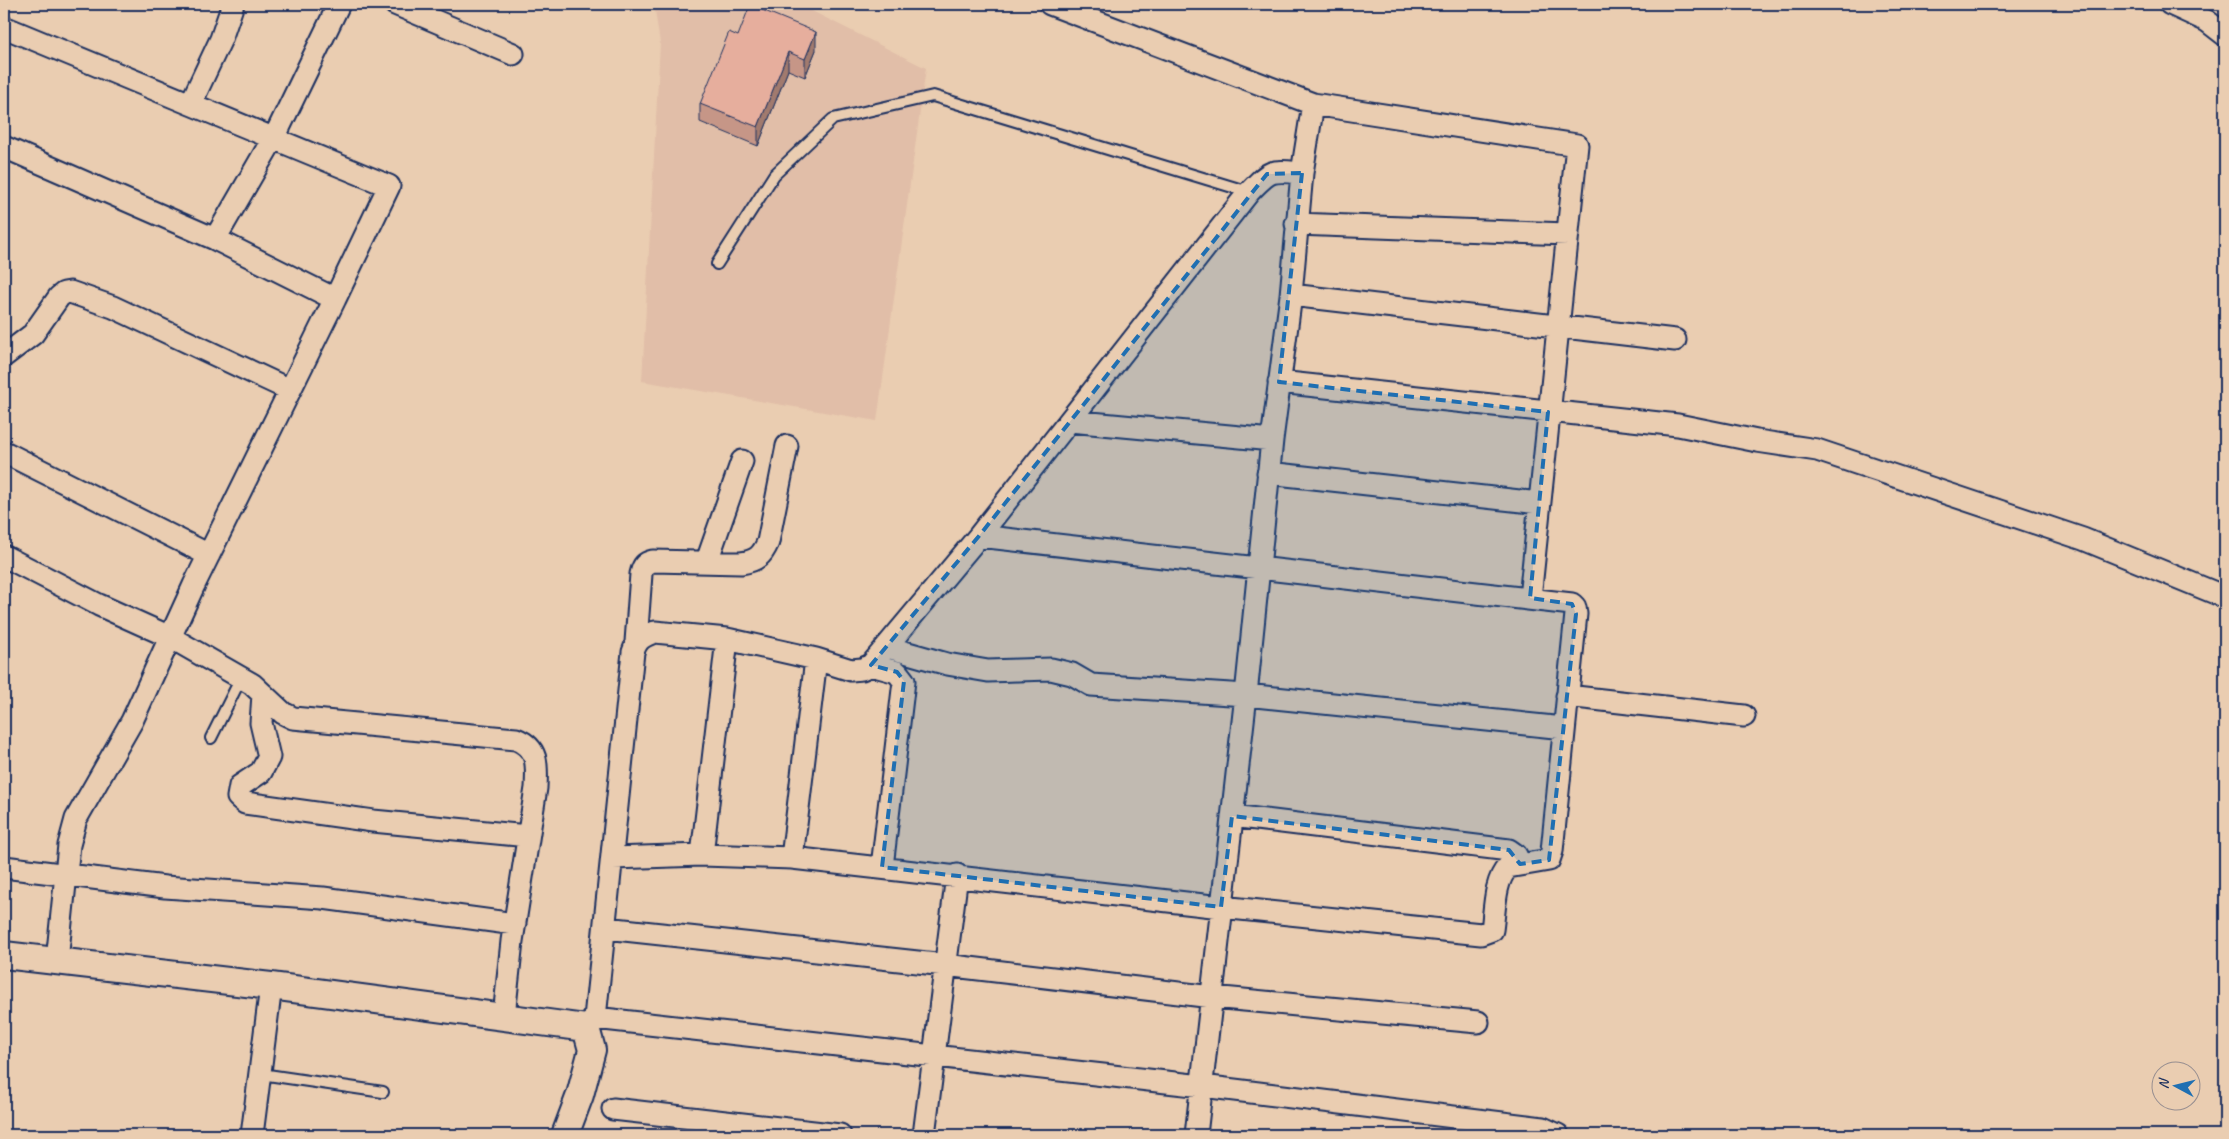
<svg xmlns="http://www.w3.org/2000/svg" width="2229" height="1139" font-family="Caveat,sans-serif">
<rect width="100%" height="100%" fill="#eacdb1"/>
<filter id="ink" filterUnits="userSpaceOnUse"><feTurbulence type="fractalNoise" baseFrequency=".02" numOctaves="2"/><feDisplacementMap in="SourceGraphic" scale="10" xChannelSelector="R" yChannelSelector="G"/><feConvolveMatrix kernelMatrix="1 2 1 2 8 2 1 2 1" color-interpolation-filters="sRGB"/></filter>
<g filter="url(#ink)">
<path fill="#e1bea8" d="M 654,4 L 798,4 L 926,68 L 877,421 L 642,381 L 660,43 Z"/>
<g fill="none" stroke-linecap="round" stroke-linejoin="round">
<defs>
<path id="service" d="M 717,264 L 774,175 L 833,119 L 933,96 L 1249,192
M 211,738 L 241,678
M 261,1074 L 383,1092"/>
<path id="minor" d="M 395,4 L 513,54
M 1050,4 L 1313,104 L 1577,145 L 1530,598
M 2170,4 L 2207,21 L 2225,35
M 4,27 L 389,186 L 335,299
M 191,103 L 221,39 L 233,4
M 4,147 L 215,239 L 335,299 L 194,585 L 132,721 L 76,819 L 69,845 L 57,961
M 1296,224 L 1568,234
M 215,239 L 278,130 L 339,4
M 1291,295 L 1675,340
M 4,356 L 33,334 L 59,297 L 64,293 L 70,292 L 113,307 L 290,390
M 1279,382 L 1678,425 L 1757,441 L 1817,450 L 2083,539 L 2225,597
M 1070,421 L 1272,440
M 4,452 L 209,555
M 1268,473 L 1539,503
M 4,556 L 99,605 L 170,637 L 252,684 L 283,713 L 293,718 L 516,739 C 539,748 537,766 536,788 L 512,941 L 504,1016
M 707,561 L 742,461
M 636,642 L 641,574 C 643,565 645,563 653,561 L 741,563 C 756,561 762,556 768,542 L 787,446
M 887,647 L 947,664 L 988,671 L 1051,669 L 1072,674 L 1091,685 L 1246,695 L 1564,728
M 871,665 L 897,672 L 904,681 L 882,867
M 263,694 L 261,723 L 269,757 L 261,772 L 240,786 L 238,797 L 245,803 L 373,821 L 528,836
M 1567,696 L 1744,716
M 1232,816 L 1509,850 L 1516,855 L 1520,864
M 702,855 L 727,639
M 613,858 L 702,855 L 792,858 L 1221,907 L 1481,934 L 1492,930 C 1495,910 1494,881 1508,867 L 1549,860 L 1552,851 L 1576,614 L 1575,607 L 1572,604 L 979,536
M 792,858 L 816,659
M 4,867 L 165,887 L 323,898 L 515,924
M 606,928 L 945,965 L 1212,997 L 1478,1022
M 595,1018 L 1202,1086 L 1543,1128 L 1558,1135
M 586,1028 L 595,1018 L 633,652 C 637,639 643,636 655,632 L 727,639 L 816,659 L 851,670 L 862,669 L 871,665 L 979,536 L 1249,192 C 1271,169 1271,170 1302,173
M 613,1109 L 840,1135
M 252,1135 L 271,986
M 924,1135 L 957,875
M 1196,1135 L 1246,695 L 1272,440 L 1291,295 L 1302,173 L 1313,104"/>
<path id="tertiary" d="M 4,955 L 271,986 L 586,1028 L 592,1050 L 580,1095 L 565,1135"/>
</defs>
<use href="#service" stroke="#1b2f5e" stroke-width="14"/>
<use href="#minor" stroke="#1b2f5e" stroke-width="25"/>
<use href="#tertiary" stroke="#1b2f5e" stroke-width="30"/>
<use href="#service" stroke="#eacdb1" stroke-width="10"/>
<use href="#minor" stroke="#eacdb1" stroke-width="21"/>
<use href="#tertiary" stroke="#eacdb1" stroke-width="26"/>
</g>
<path fill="#c69687" stroke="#1b2f5e" d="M 738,36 L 816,50 L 805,77 L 788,70 L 758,146 L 700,122 L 700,104 Z"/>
<path fill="#a17a6e" stroke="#1b2f5e" d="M 816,32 L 816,50 L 805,77 L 805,59 Z
M 788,52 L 788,70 L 758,146 L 758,127 Z"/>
<path fill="#e6ae9d" stroke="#1b2f5e" d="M 750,5 L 816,32 L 805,59 L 788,52 L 758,127 L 700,104 L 729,32 L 738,36 Z"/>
</g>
<path fill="#1f6fb2" fill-opacity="0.2" stroke="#1f6fb2" stroke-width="4" stroke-dasharray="10 6" stroke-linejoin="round" d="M 1302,173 L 1279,382 L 1548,412 L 1530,598 L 1572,604 L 1576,614 L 1549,860 L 1520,864 L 1509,850 L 1232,816 L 1221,907 L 882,867 L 904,681 L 897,672 L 871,665 L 979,536 L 1267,174 Z"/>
<rect width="2229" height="1139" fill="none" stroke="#eacdb1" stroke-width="20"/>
<rect x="10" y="10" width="2209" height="1119" fill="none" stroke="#1b2f5e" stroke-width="2" filter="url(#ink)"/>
<g transform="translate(2176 1086) rotate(277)"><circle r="24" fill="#eacdb1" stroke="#978e90"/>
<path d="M0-4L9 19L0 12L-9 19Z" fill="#1f6fb2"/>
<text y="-8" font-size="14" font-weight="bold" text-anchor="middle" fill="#1b2f5e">N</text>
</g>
</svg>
